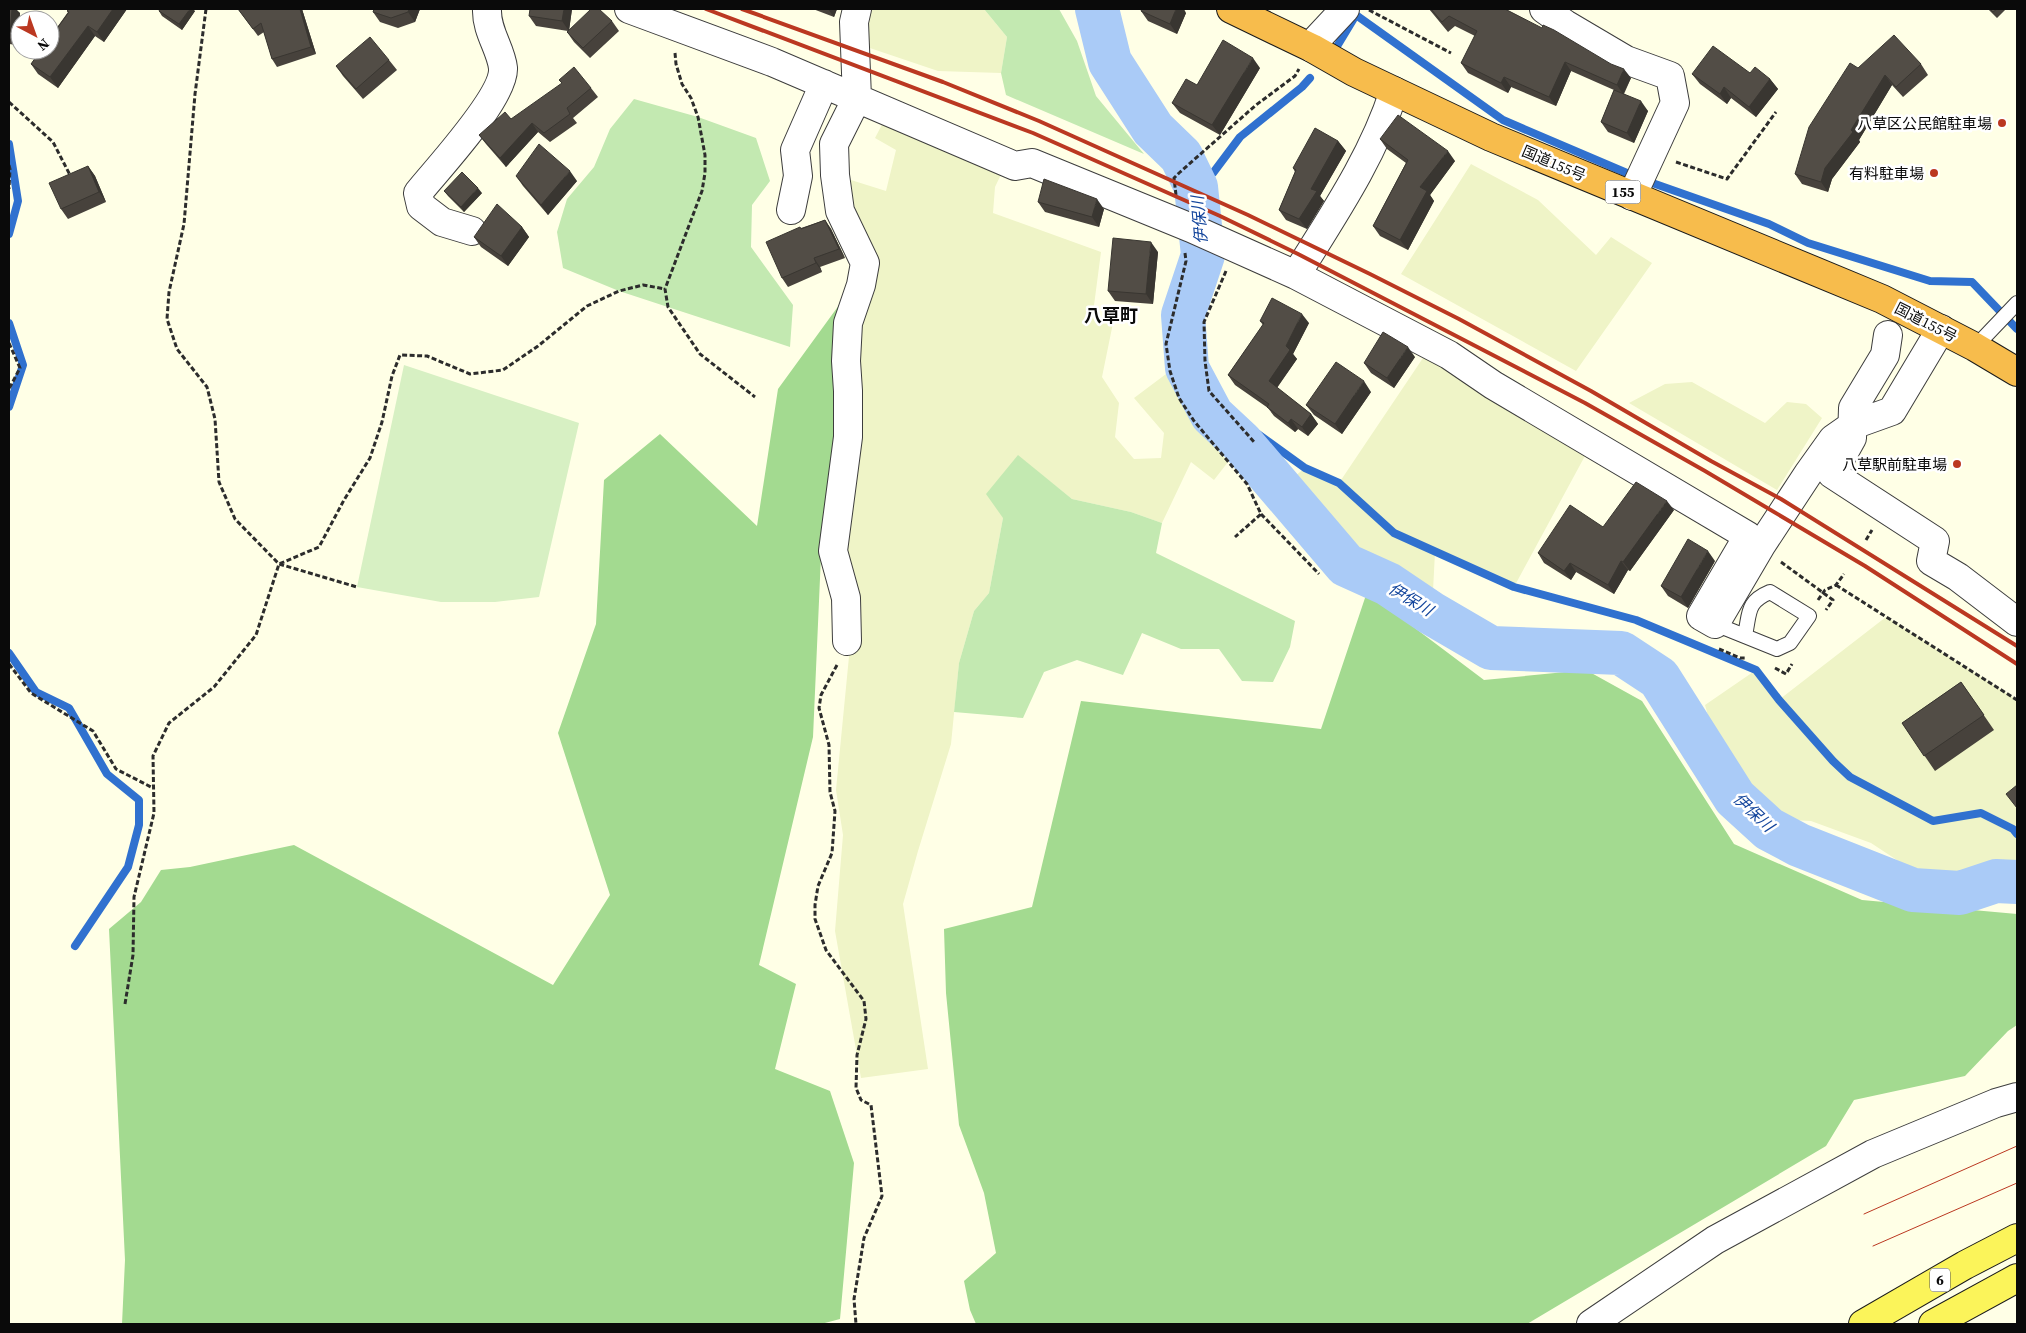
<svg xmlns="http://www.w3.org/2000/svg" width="2026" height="1333" font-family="'Source Serif 4','Noto Sans JP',serif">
<rect width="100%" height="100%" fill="#ffffe6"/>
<path fill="#eff4c7" d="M 862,9 L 984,9 L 1007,37 L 1001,73 L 938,71 L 858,44 Z
M 888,113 L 1007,162 L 995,187 L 993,213 L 1101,252 L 1093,313 L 1113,323 L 1102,377 L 1119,403 L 1115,437 L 1134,459 L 1161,458 L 1164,433 L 1134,398 L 1170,371 L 1179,398 L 1194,421 L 1228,462 L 1214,480 L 1191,462 L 1162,523 L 1131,512 L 1072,499 L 1018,456 L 1003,518 L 989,593 L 974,611 L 959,663 L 951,744 L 918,851 L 903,904 L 928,1069 L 861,1078 L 835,931 L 843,835 L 836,790 L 851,636 L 838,516 L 861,285 L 835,175 L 886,191 L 896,150 L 875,138 Z
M 1471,164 L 1538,200 L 1596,255 L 1611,237 L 1652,263 L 1576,371 L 1401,274 Z
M 1425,355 L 1586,454 L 1514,587 L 1435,552 L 1433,591 L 1360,552 L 1289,481 L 1305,468 L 1339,483 Z
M 1692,382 L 1765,423 L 1787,402 L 1806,404 L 1822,418 L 1777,490 L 1629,403 L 1665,384 Z
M 1886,617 L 2017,700 L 2017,863 L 1947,875 L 1906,866 L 1871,843 L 1811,821 L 1771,819 L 1717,748 L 1705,705 L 1756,670 L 1780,699 Z"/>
<path fill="#c3e9b1" d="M 984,9 L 1059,9 L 1077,41 L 1096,96 L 1144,154 L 1006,95 L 1001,73 L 1007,37 Z
M 634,99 L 698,117 L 756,138 L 770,181 L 752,205 L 751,247 L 793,305 L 790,347 L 619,291 L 563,268 L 557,232 L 567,199 L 594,167 L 610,129 Z
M 1018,455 L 1072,499 L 1131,512 L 1162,523 L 1156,553 L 1295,621 L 1290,647 L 1273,682 L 1242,681 L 1219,649 L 1181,649 L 1142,633 L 1123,675 L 1077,660 L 1044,672 L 1023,718 L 954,712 L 959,663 L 974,611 L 989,593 L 1003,518 L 986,494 Z"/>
<path fill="#a3da90" d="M 842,301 L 836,458 L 822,533 L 813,737 L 759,965 L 796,984 L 775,1069 L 830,1091 L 854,1163 L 840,1319 L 821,1324 L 122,1324 L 125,1260 L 109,929 L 141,902 L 161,870 L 190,867 L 294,845 L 553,985 L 610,895 L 558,733 L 596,624 L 604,480 L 660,434 L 757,526 L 778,389 Z
M 1367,592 L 1484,680 L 1586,670 L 1642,701 L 1734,844 L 1862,900 L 2017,914 L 2017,1025 L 2008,1031 L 1965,1076 L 1854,1100 L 1826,1146 L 1527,1324 L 976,1324 L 970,1310 L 964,1281 L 996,1253 L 984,1193 L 959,1125 L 946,993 L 944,929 L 1032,907 L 1081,701 L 1321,729 Z"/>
<path fill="#d7f0c3" d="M 404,365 L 579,423 L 539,597 L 495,602 L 441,602 L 357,587 Z"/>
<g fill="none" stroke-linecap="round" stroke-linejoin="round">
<path stroke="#3071cf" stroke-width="8" d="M 1336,48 L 1356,15 L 1503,120 L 1641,179 L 1769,224 L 1808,243 L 1930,281 L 1972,282 L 2017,329
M 9,144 L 18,201 L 9,234
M 1196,187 L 1213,173 L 1240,137 L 1302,87 L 1310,78
M 9,323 L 23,365 L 9,407
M 1251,429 L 1305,468 L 1339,483 L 1394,533 L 1514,587 L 1636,620 L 1756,670 L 1779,700 L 1833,761 L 1850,777 L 1933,821 L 1981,813 L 2013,829 L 2017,834
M 9,653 L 36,692 L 69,708 L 107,774 L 139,800 L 139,825 L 128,867 L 75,946"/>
<path stroke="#aacbf7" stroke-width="44" d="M 1097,9 L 1110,62 L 1153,129 L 1181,156 L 1196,187 L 1203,255 L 1183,315 L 1187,368 L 1212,415 L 1241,442 L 1346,565 L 1388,584 L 1431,613 L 1491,648 L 1621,653 L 1659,678 L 1735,798 L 1769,829 L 1799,845 L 1913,890 L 1960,893 L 1996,881 L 2017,882"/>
<defs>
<path id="lane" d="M 1975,347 L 2017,303
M 1715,624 L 1777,649 L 1790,643 L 1809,616 L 1770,592 C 1746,602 1750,613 1745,635"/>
<path id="street" d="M 629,9 L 772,62 L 1015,166 L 1032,163 L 1191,228 L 1296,275 L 1449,355 L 1493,385 L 1748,536 L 1701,616 L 1715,624 L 1762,544 L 1808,474 L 1833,439 L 1853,425 L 1892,411 L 1941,329
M 1544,9 L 1565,24 L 1626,60 L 1670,76 L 1675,103 L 1632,196
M 1312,48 L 1317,39 L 1345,9
M 791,210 L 798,176 L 795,150 L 824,84
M 472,231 L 442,222 L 421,206 L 418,193 C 437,169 505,97 503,68 C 501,49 486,31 487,9
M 1296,275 C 1332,217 1373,157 1394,91
M 1888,335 L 1885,355 L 1853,408 L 1852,438 L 1832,474 L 1935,541 L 1931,561 L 1958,577 L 2017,622
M 847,641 L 846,598 L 833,551 L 848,437 L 848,391 L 846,361 L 848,323 L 861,285 L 865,263 L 840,211 L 835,175 L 834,144 L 857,98 L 854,22 L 857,9
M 1591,1324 L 1715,1240 L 1873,1154 L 1996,1103 L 2017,1097"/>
<path id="primary" d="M 1863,1324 L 1965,1265 L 2017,1238
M 1933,1324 L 2017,1278"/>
<path id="highway" d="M 1231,9 L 1312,48 L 1354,72 L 1491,137 L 1882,299 L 1975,347 L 2017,372"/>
</defs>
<use href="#lane" stroke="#3d3d3d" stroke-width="16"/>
<use href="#street" stroke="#3d3d3d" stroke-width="30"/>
<use href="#primary" stroke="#1b1b1b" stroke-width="30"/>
<use href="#highway" stroke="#1b1b1b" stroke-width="30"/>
<path stroke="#2c2c2c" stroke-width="3" stroke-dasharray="5 2.5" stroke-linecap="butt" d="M 206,9 L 195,94 L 184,224 L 169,292 L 167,319 L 177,349 L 207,387 L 215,419 L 219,482 L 235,519 L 279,564 L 357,587
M 1369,10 L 1451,53
M 675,53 L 676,64 L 682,84 L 691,98 L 698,117 L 705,155 L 705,173 L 702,191 L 665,289 L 668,307 L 700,354 L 755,397
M 9,102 L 53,142 L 71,177
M 1676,162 L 1727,179 L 1776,112
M 9,165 L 10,169 L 9,189
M 1176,195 L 1174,178 L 1179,173 L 1256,105 L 1295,76 L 1299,69
M 1185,253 L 1186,261 L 1166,344 L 1170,371 L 1179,398 L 1194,421 L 1247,484 L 1261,514 L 1235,537
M 1226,271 L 1204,322 L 1205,361 L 1209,391 L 1255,443
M 9,343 L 20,368 L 9,389
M 1261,514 L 1319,574
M 1866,540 L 1872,530
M 1781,562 L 1833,600 L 1826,610
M 1836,585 L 2017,700
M 1818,600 L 1825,590 L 1836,585 L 1844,574
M 1719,649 L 1740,658 L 1746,658
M 9,664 L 31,693 L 93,731 L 116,769 L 153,788
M 837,665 L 821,695 L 819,708 L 829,745 L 830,792 L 835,811 L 832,853 L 818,886 L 815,905 L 815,919 L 826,950 L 864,1001 L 866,1019 L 857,1055 L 856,1088 L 861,1100 L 871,1105 L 882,1196 L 864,1238 L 854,1299 L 856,1324
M 1775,668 L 1786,674 L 1792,664
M 125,1004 L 133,955 L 134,897 L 154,813 L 153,756 L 169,723 L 214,687 L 256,635 L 279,564 L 319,547 L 344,500 L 370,458 L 382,422 L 392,376 L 400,355 L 427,356 L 470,374 L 503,370 L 538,346 L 587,306 L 619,291 L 643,285 L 665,289"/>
<use href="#lane" stroke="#fff" stroke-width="14"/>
<use href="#street" stroke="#fff" stroke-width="28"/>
<use href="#primary" stroke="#fbf45a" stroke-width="28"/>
<use href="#highway" stroke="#f7bc4c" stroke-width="28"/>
<path stroke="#bb3821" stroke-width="1" d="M 1864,1214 L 2017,1146
M 1873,1246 L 2017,1183"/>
<path stroke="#bb3821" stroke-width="4" d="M 706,9 L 1033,133 L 1220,216 L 1298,254 L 1585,403 L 1705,471 L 1865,566 L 2017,664
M 742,9 L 943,82 L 1039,121 L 1248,215 L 1370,274 L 1459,319 L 1591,391 L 1711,461 L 1781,499 L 2017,646"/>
</g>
<path fill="#47423c" d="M 9,9 L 20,13 L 17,45 L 9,44 Z
M 127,9 L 104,42 L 95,36 L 58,88 L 38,74 L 31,64 L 68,12 L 67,11 Z
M 238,9 L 302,9 L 316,54 L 277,67 L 272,59 L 264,32 L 258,36 Z
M 420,9 L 415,22 L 398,28 L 380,22 L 373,12 Z
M 572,9 L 569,30 L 612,21 L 619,31 L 590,58 L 574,42 L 567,32 L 568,31 L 536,26 L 529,16 Z
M 813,9 L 837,9 L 834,17 Z
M 1429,9 L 1505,9 L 1631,78 L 1624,94 L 1648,111 L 1634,143 L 1608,132 L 1601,122 L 1614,90 L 1571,71 L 1556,106 L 1511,87 L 1508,93 L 1468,73 L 1461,63 L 1475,36 L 1455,26 L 1448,32 Z
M 1988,9 L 2006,9 L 1997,18 Z
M 159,11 L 195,11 L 182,30 L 162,16 Z
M 1141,11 L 1186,13 L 1177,34 L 1148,21 Z
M 389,60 L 397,70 L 363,99 L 343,76 L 336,66 Z
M 1921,64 L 1928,75 L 1903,97 L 1892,85 L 1859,140 L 1860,142 L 1832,179 L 1828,192 L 1802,184 L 1795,174 L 1858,68 Z
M 1260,68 L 1220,135 L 1180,113 L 1172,103 L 1197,85 Z
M 1750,73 L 1770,79 L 1778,89 L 1756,117 L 1731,98 L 1727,104 L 1700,84 L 1692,74 Z
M 591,88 L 598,97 L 573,118 L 577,123 L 550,142 L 538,132 L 506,167 L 486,144 L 479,135 L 511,119 Z
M 1380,139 L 1455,161 L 1430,195 L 1434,201 L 1408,250 L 1380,236 L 1373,226 L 1406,163 L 1387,149 Z
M 1338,141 L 1346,151 L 1320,196 L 1324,201 L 1307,229 L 1286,220 L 1279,210 L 1295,172 L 1293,168 Z
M 88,166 L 95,176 L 106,202 L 68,219 L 61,209 Z
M 516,176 L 577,181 L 548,215 L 523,186 Z
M 444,191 L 482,193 L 464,212 L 448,196 Z
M 1038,202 L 1104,209 L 1099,227 L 1045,212 Z
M 825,220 L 831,229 L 845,258 L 820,267 L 822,272 L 788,287 L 782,278 L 801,228 Z
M 522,227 L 529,237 L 508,266 L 481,247 L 474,237 Z
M 1158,252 L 1153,304 L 1115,301 L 1108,291 Z
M 1260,321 L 1309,323 L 1293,354 L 1297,359 L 1277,388 L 1311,414 L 1318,424 L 1308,436 L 1298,429 L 1295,432 L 1274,416 L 1268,408 L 1235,385 L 1228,375 L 1263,325 Z
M 1415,357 L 1394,388 L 1371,373 L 1364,363 Z
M 1371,392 L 1342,434 L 1314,415 L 1306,405 Z
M 1674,510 L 1630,571 L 1628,570 L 1614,594 L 1576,572 L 1571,580 L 1544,563 L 1538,553 L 1603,527 Z
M 1715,561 L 1688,608 L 1668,596 L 1661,586 Z
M 1961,682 L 1994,730 L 1935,771 L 1902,723 Z"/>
<path fill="#393631" d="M 12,9 L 16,9 L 20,13 L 17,45 L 10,35 Z
M 113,9 L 127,9 L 104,42 L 97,32 Z
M 190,9 L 193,9 L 195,11 L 182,30 L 179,24 Z
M 300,9 L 302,9 L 316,54 L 311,47 Z
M 409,9 L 420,9 L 415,22 L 408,12 Z
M 564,9 L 572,9 L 569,31 L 562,21 Z
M 828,9 L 837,9 L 834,17 Z
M 1176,9 L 1184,9 L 1186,13 L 1177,34 L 1170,24 Z
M 88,26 L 95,36 L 58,88 L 50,77 Z
M 1253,58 L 1260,68 L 1220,135 L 1212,125 Z
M 1565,62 L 1571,71 L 1556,106 L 1549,97 Z
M 1624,69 L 1631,78 L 1623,94 L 1617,85 Z
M 1885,75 L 1892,85 L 1859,140 L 1860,142 L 1832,179 L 1828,192 L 1821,182 L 1825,168 L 1851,130 Z
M 1504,77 L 1511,87 L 1508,93 L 1501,83 Z
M 1770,79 L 1778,89 L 1756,117 L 1749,107 Z
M 1724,87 L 1731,98 L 1727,104 L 1720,94 Z
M 1641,101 L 1648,111 L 1634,143 L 1627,133 Z
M 532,123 L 538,132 L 506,167 L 500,158 Z
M 1338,141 L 1346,151 L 1320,196 L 1324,201 L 1307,229 L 1299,219 L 1311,189 Z
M 1448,151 L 1455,161 L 1430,195 L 1434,201 L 1408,250 L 1400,240 L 1420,187 Z
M 88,166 L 95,176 L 106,202 L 99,192 Z
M 570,171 L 577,181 L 548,215 L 541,205 Z
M 478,188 L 482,193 L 464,212 L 461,207 Z
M 1097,199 L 1104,209 L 1099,227 L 1092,217 Z
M 825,220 L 831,229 L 845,258 L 839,249 Z
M 522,227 L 529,237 L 508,266 L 501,256 Z
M 1151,242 L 1158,252 L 1153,304 L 1146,294 Z
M 814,258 L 820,267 L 822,272 L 816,263 Z
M 1302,314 L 1309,323 L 1293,354 L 1297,359 L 1275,390 L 1269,381 Z
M 1408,347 L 1415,357 L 1394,388 L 1387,378 Z
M 1364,381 L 1371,392 L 1342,434 L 1335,424 Z
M 1311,414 L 1318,424 L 1308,436 L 1302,427 Z
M 1291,419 L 1298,429 L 1295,432 L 1288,423 Z
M 1667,501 L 1674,510 L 1630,571 L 1623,562 Z
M 1708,551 L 1715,561 L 1688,608 L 1681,597 Z
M 1621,561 L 1628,570 L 1614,594 L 1608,585 Z
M 1570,563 L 1576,572 L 1571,580 L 1564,571 Z"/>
<path fill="#524d46" stroke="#393631" d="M 9,9 L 12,9 L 10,35 L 9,34 Z
M 69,9 L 113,9 L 97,32 L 88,26 L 50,77 L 31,64 L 41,50 L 50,50 L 50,38 L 69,12 L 67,11 Z
M 160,9 L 190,9 L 179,24 L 159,11 Z
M 238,9 L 300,9 L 311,47 L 272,59 L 261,23 L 253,29 Z
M 374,9 L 409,9 L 408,12 L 391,18 L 373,12 Z
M 530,9 L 564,9 L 562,21 L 529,16 Z
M 591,9 L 599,9 L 612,21 L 583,48 L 567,32 Z
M 1142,9 L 1176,9 L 1170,24 L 1141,11 Z
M 1431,9 L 1505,9 L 1542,28 L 1543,25 L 1554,30 L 1611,64 L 1624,69 L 1617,85 L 1565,62 L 1549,97 L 1504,77 L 1501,83 L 1461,63 L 1477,31 L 1449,16 L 1442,22 Z
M 1990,9 L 1997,9 L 1993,12 Z
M 1894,35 L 1921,64 L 1896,87 L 1885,75 L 1851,130 L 1853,132 L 1825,168 L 1821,182 L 1795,174 L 1809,127 L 1850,63 L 1858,68 Z
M 370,37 L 389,60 L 356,89 L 336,66 Z
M 1223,40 L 1253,58 L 1212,125 L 1172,103 L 1186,79 L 1197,85 Z
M 1713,46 L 1750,73 L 1755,67 L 1770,79 L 1749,107 L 1724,87 L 1720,94 L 1692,74 Z
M 574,67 L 591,88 L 567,108 L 570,114 L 544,133 L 532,123 L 500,158 L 479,135 L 505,112 L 511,119 L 562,83 L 559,80 Z
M 1614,90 L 1641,101 L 1627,133 L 1601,122 Z
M 1398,115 L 1448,151 L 1420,187 L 1427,191 L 1400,240 L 1373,226 L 1408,160 L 1380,139 Z
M 1315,128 L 1338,141 L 1311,189 L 1317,191 L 1299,219 L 1279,210 L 1296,170 L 1293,168 Z
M 539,144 L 570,171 L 541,205 L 516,176 Z
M 88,166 L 99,192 L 61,209 L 49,183 Z
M 462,172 L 478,188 L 461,207 L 444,191 Z
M 1044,179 L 1097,199 L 1092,217 L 1038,202 Z
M 497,204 L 522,227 L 501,256 L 474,237 Z
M 825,220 L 839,249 L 814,258 L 816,263 L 782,278 L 766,242 L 800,227 L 801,229 Z
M 1113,238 L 1151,242 L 1146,294 L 1108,291 Z
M 1272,298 L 1302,314 L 1286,346 L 1290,350 L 1269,381 L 1311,414 L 1302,427 L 1291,419 L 1288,423 L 1267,407 L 1269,404 L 1228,375 L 1264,323 L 1260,321 Z
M 1383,332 L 1408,347 L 1387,378 L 1364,363 Z
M 1336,362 L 1364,381 L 1335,424 L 1306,405 Z
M 1636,482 L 1667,501 L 1623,562 L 1621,561 L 1608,585 L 1570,563 L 1564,571 L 1538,553 L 1570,505 L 1603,527 Z
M 1688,539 L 1708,551 L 1681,597 L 1661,586 Z
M 1961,682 L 1984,715 L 1924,756 L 1902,723 Z
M 2017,785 L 2017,808 L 2006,794 Z"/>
<g fill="#bb3821" stroke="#fff" stroke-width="2">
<circle cx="2002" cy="123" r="5"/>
<circle cx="1934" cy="173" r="5"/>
<circle cx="1957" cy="464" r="5"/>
</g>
<g text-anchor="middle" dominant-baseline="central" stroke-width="5" stroke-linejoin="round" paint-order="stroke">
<g fill="#fff" stroke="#545454" stroke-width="1">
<rect x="1605.5" y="180.5" width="35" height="23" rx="4"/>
<rect x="1930" y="1268.5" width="20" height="23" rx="4"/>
</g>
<g font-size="14" font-weight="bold" fill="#0a0a0a">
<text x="1623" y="192">155</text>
<text x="1940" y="1280">6</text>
</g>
<g font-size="15" fill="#0a0a0a" stroke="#fff" text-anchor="end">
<text x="1992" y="123">八草区公民館駐車場</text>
<text x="1924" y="173">有料駐車場</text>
<text x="1947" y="464">八草駅前駐車場</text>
</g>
<g font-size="15" fill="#0a0a0a" stroke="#fff">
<text transform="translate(1554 163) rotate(23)">国道155号</text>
<text transform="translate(1926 322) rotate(27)">国道155号</text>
</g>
<g font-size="16" font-style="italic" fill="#13459c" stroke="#fff">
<text transform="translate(1199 220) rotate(-95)">伊保川</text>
<text transform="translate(1411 599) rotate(31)">伊保川</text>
<text transform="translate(1754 812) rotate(43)">伊保川</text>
</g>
<g font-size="18" font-weight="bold" fill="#0a0a0a" stroke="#fff">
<text x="1111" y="315">八草町</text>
</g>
</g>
<rect width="2026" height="1333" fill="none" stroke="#0a0a0a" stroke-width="20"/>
<g transform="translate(35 35) rotate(139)"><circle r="24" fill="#ffffff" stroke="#9d9d9d"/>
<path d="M0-4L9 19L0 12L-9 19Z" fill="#bb3821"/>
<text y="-8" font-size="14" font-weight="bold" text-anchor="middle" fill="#0a0a0a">N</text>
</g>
</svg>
